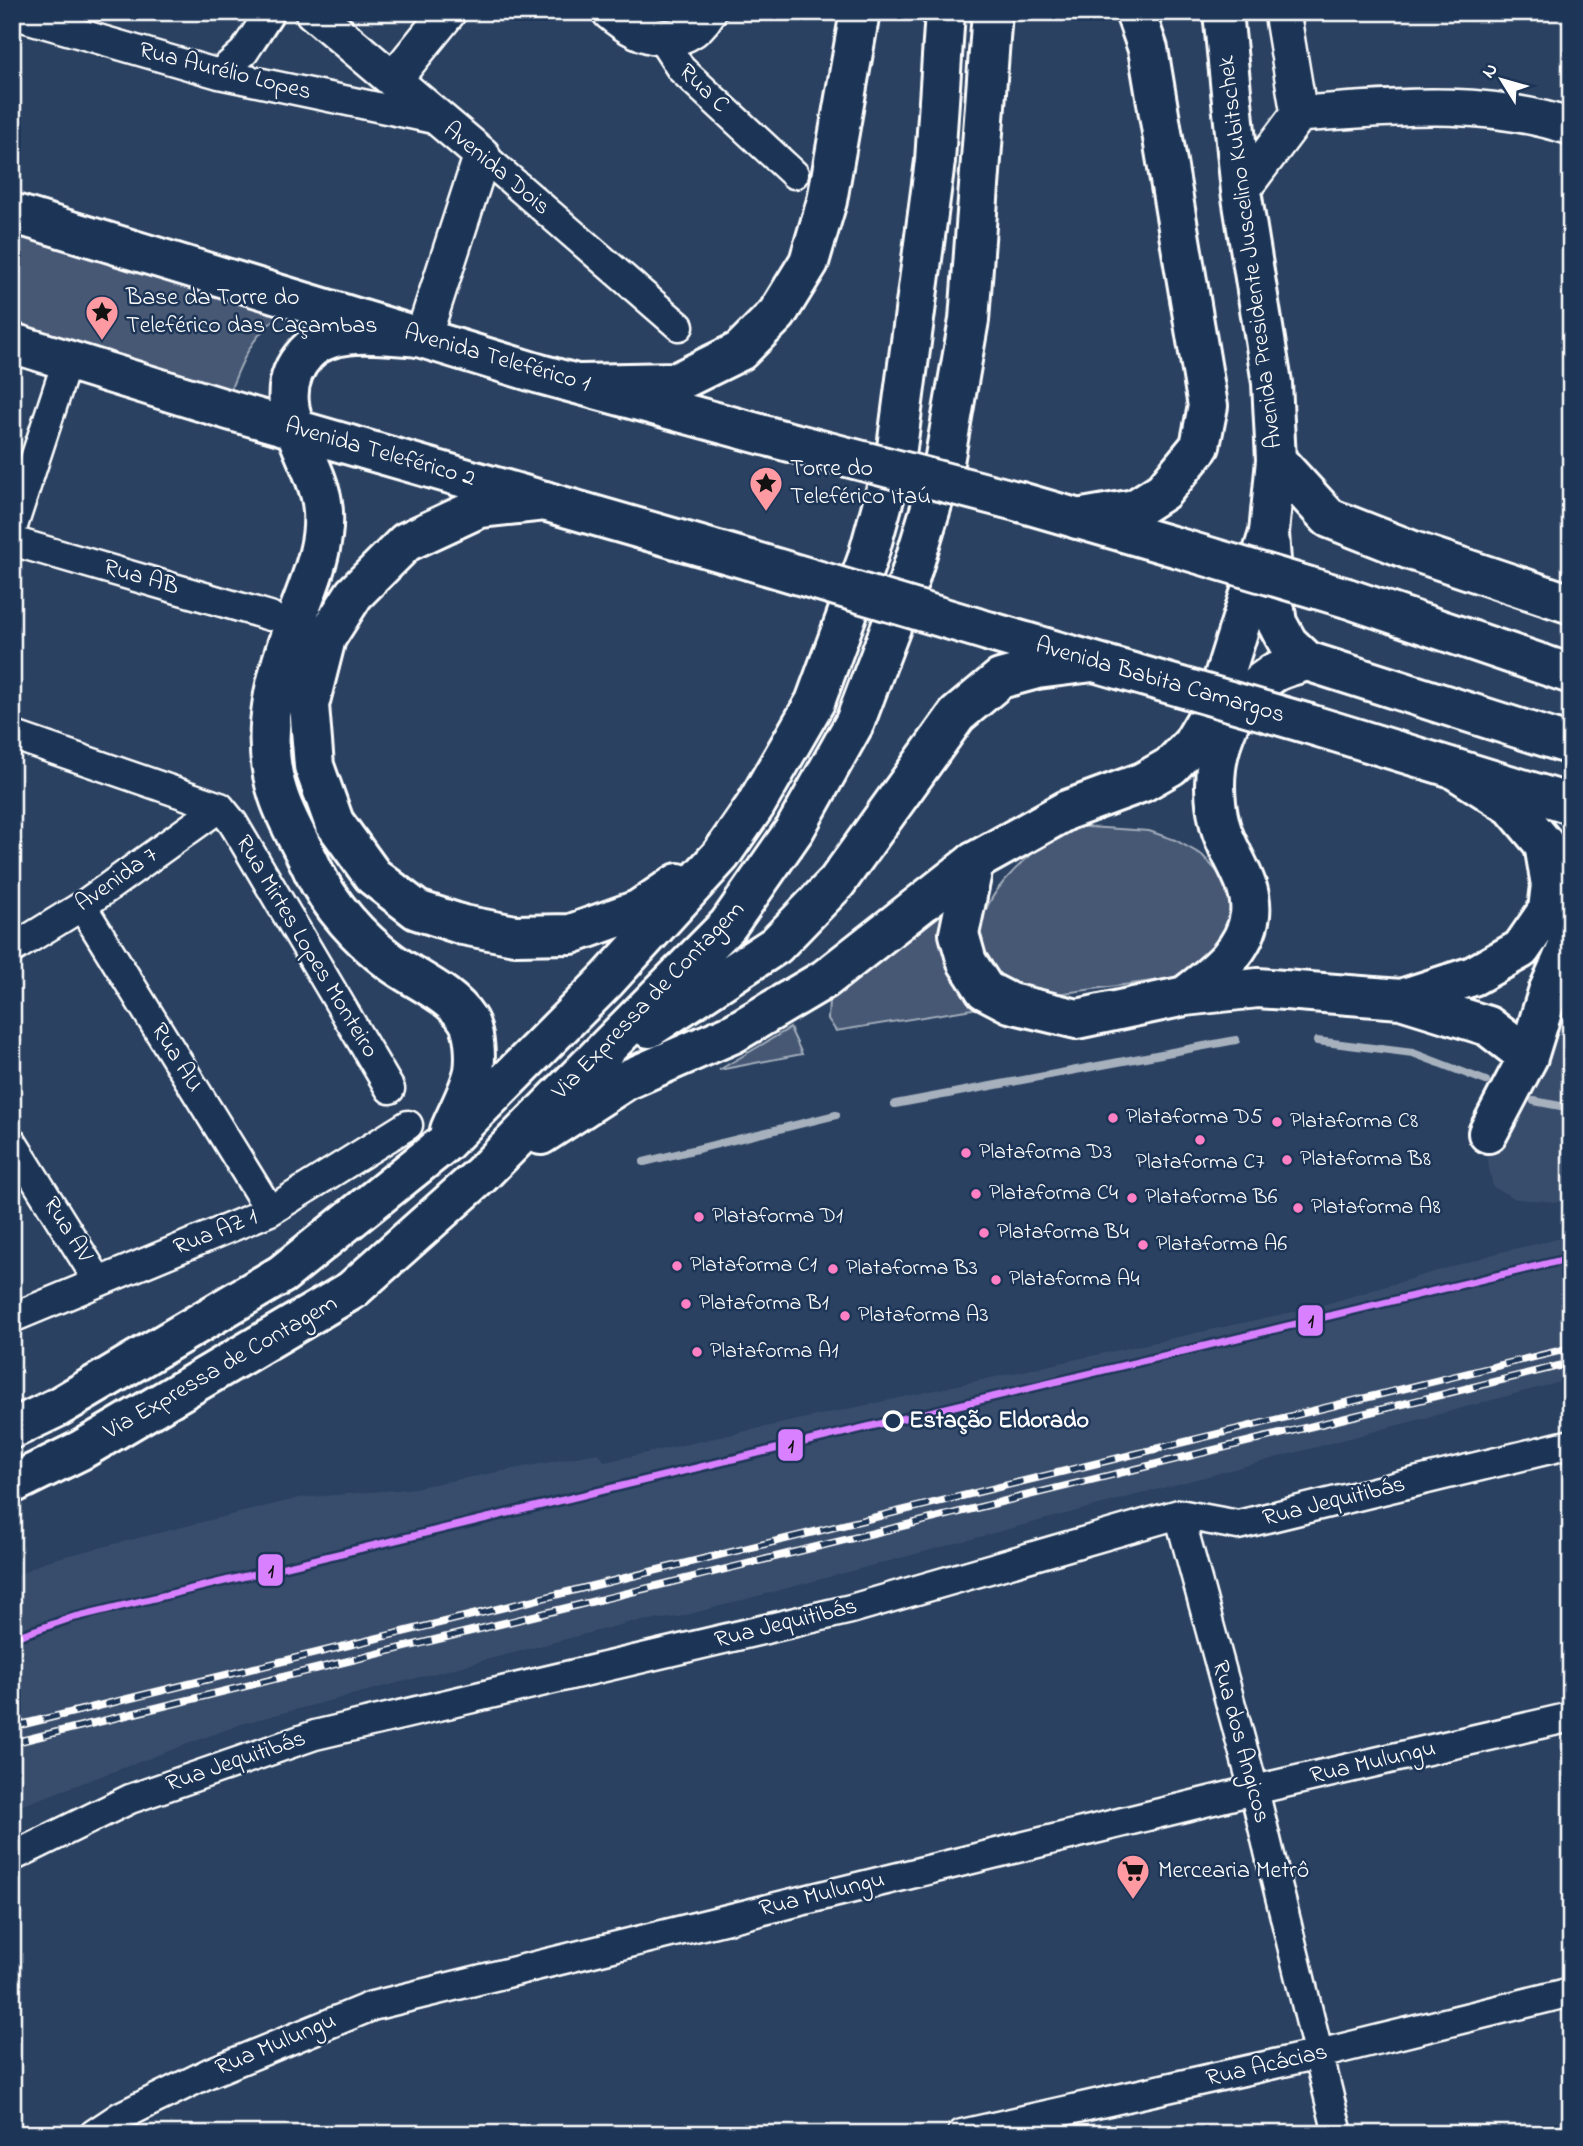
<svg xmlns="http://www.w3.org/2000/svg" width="1583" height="2146" font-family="'Indie Flower',sans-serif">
<rect width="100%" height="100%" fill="#2a4161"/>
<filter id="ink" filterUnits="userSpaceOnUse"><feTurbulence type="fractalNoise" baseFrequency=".0143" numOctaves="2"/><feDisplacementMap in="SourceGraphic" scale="14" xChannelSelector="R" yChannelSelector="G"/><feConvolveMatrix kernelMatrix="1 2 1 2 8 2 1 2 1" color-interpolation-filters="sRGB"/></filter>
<g filter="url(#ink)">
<path fill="#394e6c" d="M 1571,974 L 1571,1203 L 1516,1199 L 1493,1187 L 1485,1150 Z
M 1571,1236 L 1571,1379 L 679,1617 L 631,1622 L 244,1723 L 12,1809 L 12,1578 L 46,1561 L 299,1498 L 408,1489 L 598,1453 L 605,1462 L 1316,1307 L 1501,1252 Z"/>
<path fill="#465975" stroke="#a2acba" stroke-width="2" d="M 12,224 L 293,306 C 255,331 246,350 230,391 L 12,328 Z
M 1073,826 L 1149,831 L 1175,840 L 1202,855 L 1227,882 L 1235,912 L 1225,941 L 1182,977 L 1057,994 L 996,983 C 992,977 983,968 981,961 C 965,901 1029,852 1073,826 Z
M 947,900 L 979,1008 L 836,1031 L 828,1019 L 829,999 Z
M 790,1028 L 802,1054 L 719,1070 Z"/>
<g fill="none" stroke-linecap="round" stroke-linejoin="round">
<path stroke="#a7b1be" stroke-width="8" d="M 1317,1041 L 1413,1053 L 1486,1081
M 1534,1101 L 1571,1108
M 895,1104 L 1236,1040
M 644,1162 L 836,1115"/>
<defs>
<path id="minor" d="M 12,14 L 219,74 L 439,120
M 661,38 L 681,69 L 794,174
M 219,74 L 244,52 L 270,12
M 482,155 L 679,326
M 12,529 L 68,358
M 12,541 L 270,616
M 12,735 L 220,807
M 220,807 L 233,823 L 390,1089
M 82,906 L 270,1211
M 12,949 L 82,906 L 220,807
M 12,1142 L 99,1282
M 12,1318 L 270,1211 L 408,1125
M 1179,1514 L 1254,1790 L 1338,2134
M 12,1857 L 130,1799 L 315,1735 L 851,1609 L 1179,1514 L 1238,1525 L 1571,1444
M 94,2134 L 121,2116 L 209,2073 L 372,2006 L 1254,1790 L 1571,1717
M 962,2134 L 1319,2054 L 1571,1992"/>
<path id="tertiary" d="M 313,12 L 482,155 L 423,337
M 610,12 C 639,37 683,54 708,12
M 1282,12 L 1299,114
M 393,80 L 448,12
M 1299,114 C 1391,108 1481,97 1571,127
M 1241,191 L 1299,114"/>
<path id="secondary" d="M 1223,12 L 1241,191 L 1272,383 L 1276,460 L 1269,533 L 1274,603 L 1277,623 L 1288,643 L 1307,661 L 1571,745
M 12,213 L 540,374 L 782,440
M 12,343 L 232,411 L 749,560
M 1276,460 L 1329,518 L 1413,551 L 1571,604
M 1020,502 L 1172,546
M 1347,598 L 1571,674
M 991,632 L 1136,674
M 1309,724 L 1571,804
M 974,862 L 959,934 L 967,962 L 985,990 L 1010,1003 L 1077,1019 L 1185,996 L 1258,988 L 1401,999 L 1488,1026 L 1528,1057
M 1185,996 C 1213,974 1245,952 1250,915 C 1254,882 1227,854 1220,825 C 1206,769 1222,707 1272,674 C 1282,667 1296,665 1307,661
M 1401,999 L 1473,976 L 1521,949 L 1548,910 L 1551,885 L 1544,844 L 1512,806 L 1457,771
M 1488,1133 L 1528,1057 L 1548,992 L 1571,940"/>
<path id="trunk" d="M 423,337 C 388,336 332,324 306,353 C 262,400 314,454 322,502 C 328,541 312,577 298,614 C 277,670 258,733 278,794 C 286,820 302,845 313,870 C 330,906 360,939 391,962 C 415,980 450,993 467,1019 C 475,1031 476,1057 474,1071 C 470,1090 458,1111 450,1130
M 580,384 L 677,382 L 740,351 L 777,314 L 809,262 L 827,201 L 860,12
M 545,501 L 479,508 L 406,542 L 354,594 L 326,638 L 309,705 L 314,766 L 334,822 L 373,876 L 417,910 L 463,925 L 515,935 L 571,934 L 638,910 L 678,883
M 1077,519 L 1135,509 L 1163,491 L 1200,446 L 1208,406 L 1148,49 L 1135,12
M 649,1028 L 776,945 L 837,882 L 957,715 L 1000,679 L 1037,669 L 1093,662
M 541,1135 L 626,1080 L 734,1033 L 825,979 L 974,862 L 1067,810 L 1143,782 L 1171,766 L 1192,744 L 1215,705 L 1269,533
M 12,1429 L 58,1407 L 282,1274 L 445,1143 L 607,980 L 721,855 L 755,806 L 815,702 L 867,560 L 896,455 L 935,161 L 945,12
M 12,1484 L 81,1450 L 352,1290 L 481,1175 L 728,925 L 795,829 L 855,722 L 909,580 L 943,468 L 969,320 L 992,12"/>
</defs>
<use href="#minor" stroke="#fff" stroke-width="33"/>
<use href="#tertiary" stroke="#fff" stroke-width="40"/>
<use href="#secondary" stroke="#fff" stroke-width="44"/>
<use href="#trunk" stroke="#fff" stroke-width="44"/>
<use href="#minor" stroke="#1d3557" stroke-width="28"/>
<use href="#tertiary" stroke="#1d3557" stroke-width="35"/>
<use href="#secondary" stroke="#1d3557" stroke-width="38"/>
<use href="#trunk" stroke="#1d3557" stroke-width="38"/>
<defs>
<path id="rail" d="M 12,1727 L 1571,1348
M 12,1743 L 1571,1363"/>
</defs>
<use href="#rail" stroke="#fff" stroke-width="8"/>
<use href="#rail" stroke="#1d3557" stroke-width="5" stroke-dasharray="16" stroke-linecap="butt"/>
<defs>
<path id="secondary-bridge" d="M 782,440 L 1020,502
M 1172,546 L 1347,598
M 749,560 L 991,632
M 1136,674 L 1309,724"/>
</defs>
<use href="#secondary-bridge" stroke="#fff" stroke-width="44" stroke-linecap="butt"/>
<use href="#secondary-bridge" stroke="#1d3557" stroke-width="38"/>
<defs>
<path id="metro-1" d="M 12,1638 L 71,1618 L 1571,1258"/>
</defs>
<use href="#metro-1" stroke="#1d3557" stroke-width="12"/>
<use href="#metro-1" stroke="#d880ff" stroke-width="7"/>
</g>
</g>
<defs>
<symbol id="sight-pin" viewBox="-11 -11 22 30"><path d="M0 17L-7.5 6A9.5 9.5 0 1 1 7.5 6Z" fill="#ff9aa2" stroke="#1d3557"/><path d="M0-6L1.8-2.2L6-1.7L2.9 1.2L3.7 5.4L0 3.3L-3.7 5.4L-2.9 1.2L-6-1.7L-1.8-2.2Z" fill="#111"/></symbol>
<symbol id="supermarket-pin" viewBox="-11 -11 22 30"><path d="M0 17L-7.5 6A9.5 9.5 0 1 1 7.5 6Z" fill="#ff9aa2" stroke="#1d3557"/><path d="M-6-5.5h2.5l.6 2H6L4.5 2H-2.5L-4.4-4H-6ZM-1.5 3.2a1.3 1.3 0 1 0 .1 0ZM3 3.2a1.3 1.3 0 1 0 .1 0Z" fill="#111"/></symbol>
</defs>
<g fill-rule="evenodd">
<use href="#sight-pin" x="83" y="293" width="38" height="52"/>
<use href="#sight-pin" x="747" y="464" width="38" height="52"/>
<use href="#supermarket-pin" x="1114" y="1852" width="38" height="52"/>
</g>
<g fill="#ff80c5" stroke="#1d3557" stroke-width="2.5">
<circle cx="1113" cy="1118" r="6"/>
<circle cx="1277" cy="1122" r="6"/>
<circle cx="1200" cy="1140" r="6"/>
<circle cx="966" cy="1153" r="6"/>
<circle cx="1287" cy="1160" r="6"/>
<circle cx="976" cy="1194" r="6"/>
<circle cx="1132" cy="1198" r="6"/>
<circle cx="1298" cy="1208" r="6"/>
<circle cx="699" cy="1217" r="6"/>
<circle cx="984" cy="1233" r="6"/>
<circle cx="1143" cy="1245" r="6"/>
<circle cx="677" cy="1266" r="6"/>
<circle cx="833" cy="1269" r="6"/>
<circle cx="996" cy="1280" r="6"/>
<circle cx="686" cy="1304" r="6"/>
<circle cx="845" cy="1316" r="6"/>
<circle cx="697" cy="1352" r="6"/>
</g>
<circle fill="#1d3557" stroke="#fff" stroke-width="3.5" cx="893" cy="1421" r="9"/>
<g text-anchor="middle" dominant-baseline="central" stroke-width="5" stroke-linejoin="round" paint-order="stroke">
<g font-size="22" fill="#fff" stroke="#1d3557" text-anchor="start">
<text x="1126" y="1118">Plataforma D5</text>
<text x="1290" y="1122">Plataforma C8</text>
<text x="979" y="1153">Plataforma D3</text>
<text x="1300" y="1160">Plataforma B8</text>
<text x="1200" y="1163" text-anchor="middle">Plataforma C7</text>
<text x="989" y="1194">Plataforma C4</text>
<text x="1145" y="1198">Plataforma B6</text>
<text x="1311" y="1208">Plataforma A8</text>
<text x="712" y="1217">Plataforma D1</text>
<text x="997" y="1233">Plataforma B4</text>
<text x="1156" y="1245">Plataforma A6</text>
<text x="690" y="1266">Plataforma C1</text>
<text x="846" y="1269">Plataforma B3</text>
<text x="1009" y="1280">Plataforma A4</text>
<text x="699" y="1304">Plataforma B1</text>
<text x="858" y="1316">Plataforma A3</text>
<text x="710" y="1352">Plataforma A1</text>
</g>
<g font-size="24" fill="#fff" stroke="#1d3557">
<text transform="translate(225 72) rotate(14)">Rua Aurélio Lopes</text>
<text transform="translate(703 89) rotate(44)">Rua C</text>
<text transform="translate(496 169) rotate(40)">Avenida Dois</text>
<text transform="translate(1251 252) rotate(-97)">Avenida Presidente Juscelino Kubitschek</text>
<text transform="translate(497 359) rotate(16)">Avenida Teleférico 1</text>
<text transform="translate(380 453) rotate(16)">Avenida Teleférico 2</text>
<text transform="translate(141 578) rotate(16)">Rua AB</text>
<text transform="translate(1160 681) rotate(16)">Avenida Babita Camargos</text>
<text transform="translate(117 880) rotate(-35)">Avenida 7</text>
<text transform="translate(306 947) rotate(59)">Rua Mirtes Lopes Monteiro</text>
<text transform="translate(649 1001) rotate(-46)">Via Expressa de Contagem</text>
<text transform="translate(176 1058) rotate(58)">Rua AU</text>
<text transform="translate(67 1230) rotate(58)">Rua AV</text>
<text transform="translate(216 1233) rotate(-22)">Rua AZ 1</text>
<text transform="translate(221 1368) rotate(-30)">Via Expressa de Contagem</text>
<text transform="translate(1334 1502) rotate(-14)">Rua Jequitibás</text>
<text transform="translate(786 1624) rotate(-14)">Rua Jequitibás</text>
<text transform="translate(1240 1742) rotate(75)">Rua dos Angicos</text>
<text transform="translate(236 1762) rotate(-19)">Rua Jequitibás</text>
<text transform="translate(1373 1763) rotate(-13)">Rua Mulungu</text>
<text transform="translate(822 1895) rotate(-14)">Rua Mulungu</text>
<text transform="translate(276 2045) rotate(-23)">Rua Mulungu</text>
<text transform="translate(1267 2066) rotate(-13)">Rua Acácias</text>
</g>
<g font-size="24" fill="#fff" stroke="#1d3557" text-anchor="start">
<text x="126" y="298">Base da Torre do<tspan x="126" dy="28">Teleférico das Caçambas</tspan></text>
<text x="790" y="469">Torre do<tspan x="790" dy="28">Teleférico Itaú</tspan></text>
<text x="1158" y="1871">Mercearia Metrô</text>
</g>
<g font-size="24" font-weight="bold" fill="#fff" stroke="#1d3557" text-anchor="start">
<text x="909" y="1421">Estação Eldorado</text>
</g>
</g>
<g stroke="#1d3557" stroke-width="2.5">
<rect x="1297" y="1304" width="27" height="33" rx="7" fill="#d880ff"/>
<rect x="777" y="1428" width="27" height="34" rx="7" fill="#d880ff"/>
<rect x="257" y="1553" width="27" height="34" rx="7" fill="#d880ff"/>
</g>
<g font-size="19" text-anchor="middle" font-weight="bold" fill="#111">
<text x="1311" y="1327">1</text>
<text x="791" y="1452">1</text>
<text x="271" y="1577">1</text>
</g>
<rect width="1583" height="2146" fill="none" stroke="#1d3557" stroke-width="42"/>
<rect x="21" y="21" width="1541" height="2104" fill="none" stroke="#fff" stroke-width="2.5" filter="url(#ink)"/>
<g transform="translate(1502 80) rotate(307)" stroke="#1d3557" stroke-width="5" paint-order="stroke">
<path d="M0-5L12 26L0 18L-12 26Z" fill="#ffffff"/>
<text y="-10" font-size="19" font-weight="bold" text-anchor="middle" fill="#ffffff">N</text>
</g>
</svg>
